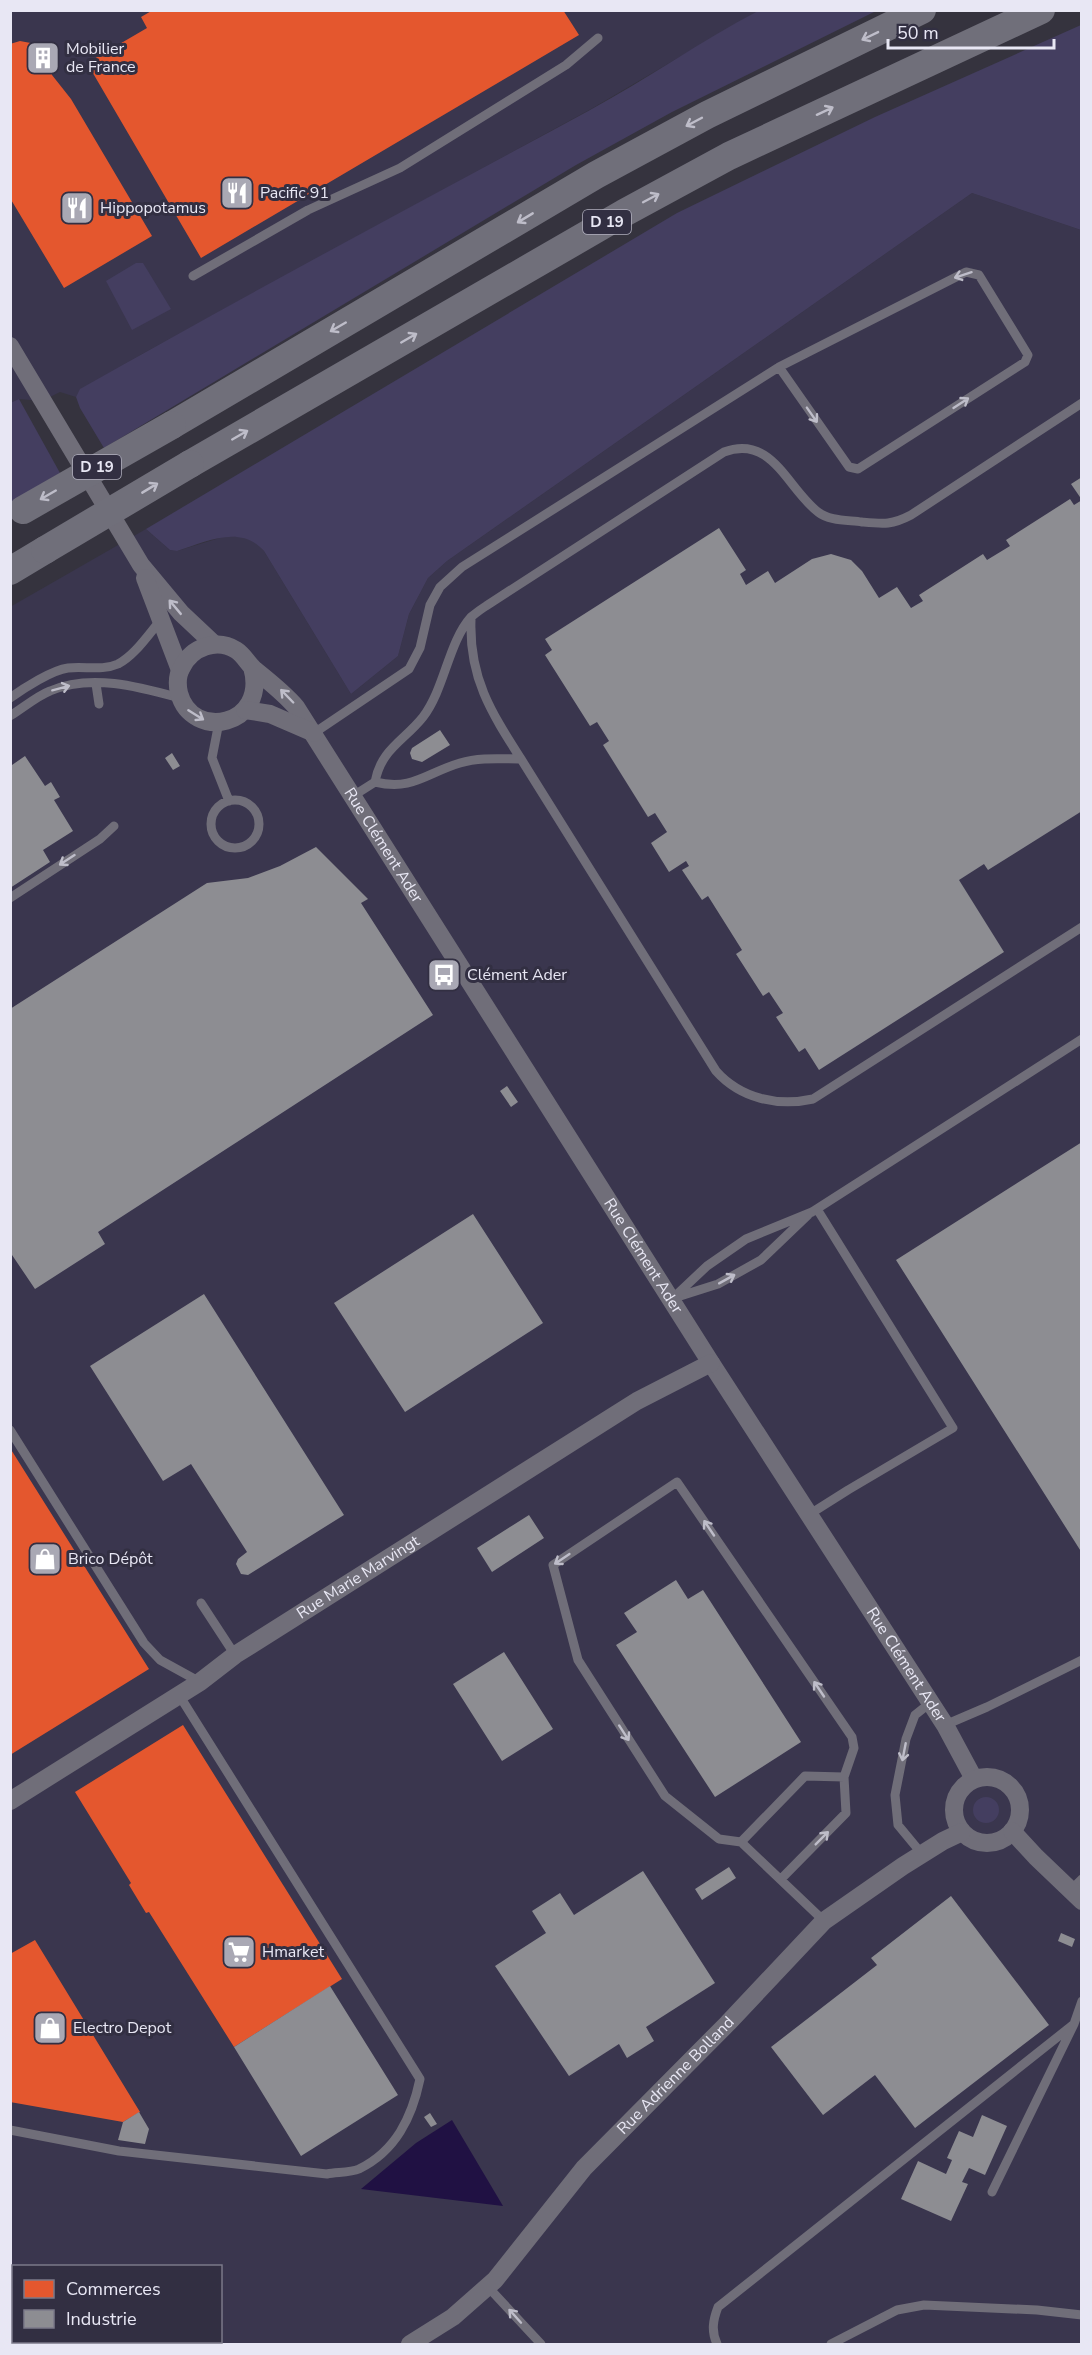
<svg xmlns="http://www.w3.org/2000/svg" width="1092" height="2355" font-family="'Nunito Sans',sans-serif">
<rect width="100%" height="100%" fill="#35333e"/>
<path fill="#3a364e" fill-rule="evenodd" d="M 10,11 L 758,11 L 591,109 L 144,353 L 81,389 L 76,397 L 60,392 L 42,401 L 19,399 L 11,403 Z
M 972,193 L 1081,230 L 1081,2344 L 11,2344 L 10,607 L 146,529 L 170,550 L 177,551 L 226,536 L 245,537 L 256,541 L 264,551 L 351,694 L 398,656 L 409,614 L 428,578 L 447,561 ZM 14,2266 L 220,2266 L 220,2342 L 14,2342 Z"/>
<path fill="#443e60" d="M 758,11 L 876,11 L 672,112 L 576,165 L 104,448 L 80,408 L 76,397 L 80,389 C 249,293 420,202 590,110 C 647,79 701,41 758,11 Z
M 1081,25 L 1081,230 L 972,193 L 447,561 L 428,578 L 409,614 L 398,656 L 351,694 L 264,551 C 240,524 206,542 177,551 L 170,550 L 146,529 L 677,213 L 875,117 Z
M 136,263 L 143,263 L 171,309 L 132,330 L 106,281 Z
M 19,399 L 60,473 L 11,502 L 10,403 Z
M973 1810a13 13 0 1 1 26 0a13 13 0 1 1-26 0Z"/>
<path fill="#201143" d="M 452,2120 L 503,2206 L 361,2189 L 416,2143 Z"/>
<path fill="#e4572e" d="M 153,10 L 563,10 L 579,35 L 201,258 L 87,63 L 147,28 L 141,17 Z
M 20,41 L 36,44 L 48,55 L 52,64 L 52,75 L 71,99 L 152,236 L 64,288 L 10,198 L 10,44 Z
M 10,1448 L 149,1669 L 10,1755 Z
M 183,1725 L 342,1979 L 234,2047 L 149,1912 L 146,1913 L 129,1885 L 131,1883 L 75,1792 Z
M 35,1940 L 140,2112 L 123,2122 L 10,2102 L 10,1954 Z"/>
<path fill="#8d8d92" d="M 1082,477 L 1082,500 L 1071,484 Z
M 1070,499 L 1074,505 L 1082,500 L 1082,811 L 988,870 L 984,864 L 959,880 L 1004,952 L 819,1070 L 805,1048 L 799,1052 L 776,1017 L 783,1013 L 769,992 L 763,996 L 736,954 L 742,950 L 708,896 L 702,900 L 682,870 L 689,866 L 686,861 L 669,872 L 651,843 L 667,832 L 655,813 L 648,817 L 603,745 L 609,741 L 597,722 L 590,726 L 545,655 L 552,650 L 545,639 L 719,528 L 746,570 L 740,574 L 746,585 L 768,571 L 775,583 L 812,559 L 831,554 L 851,560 L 862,571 L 879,598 L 897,587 L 911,608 L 923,601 L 919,595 L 983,554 L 987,560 L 1010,546 L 1006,540 Z
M 440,730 L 450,745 L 422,762 L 412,759 L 410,753 L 412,748 Z
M 172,753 L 180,766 L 173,770 L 165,758 Z
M 25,756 L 45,786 L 51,782 L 60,797 L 54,800 L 73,831 L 43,850 L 50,862 L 10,888 L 10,762 L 12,765 Z
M 316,847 L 368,899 L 361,903 L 433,1015 L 98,1232 L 105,1244 L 35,1289 L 10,1252 L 10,1009 L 207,883 L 248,878 L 280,866 Z
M 507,1086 L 518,1102 L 511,1107 L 500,1091 Z
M 1082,1142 L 1082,1553 L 896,1260 Z
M 473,1214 L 543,1323 L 405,1412 L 334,1303 Z
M 204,1294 L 344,1515 L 248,1575 L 241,1574 L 236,1564 L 238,1559 L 247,1552 L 191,1464 L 163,1481 L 90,1366 Z
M 529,1515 L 544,1538 L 492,1572 L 477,1548 Z
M 676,1580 L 688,1599 L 703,1590 L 801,1742 L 715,1797 L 616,1645 L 637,1632 L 624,1613 Z
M 504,1652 L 553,1729 L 502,1761 L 453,1684 Z
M 729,1867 L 736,1878 L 702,1900 L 695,1889 Z
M 643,1871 L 715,1983 L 646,2027 L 654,2041 L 627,2058 L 619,2044 L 569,2076 L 495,1966 L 546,1933 L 532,1911 L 560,1893 L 574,1915 Z
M 951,1896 L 1049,2025 L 915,2128 L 875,2075 L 823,2115 L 771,2047 L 877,1965 L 871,1958 Z
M 1061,1933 L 1075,1939 L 1072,1947 L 1058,1941 Z
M 330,1986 L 398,2095 L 301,2156 L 234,2047 Z
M 139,2112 L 149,2129 L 145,2144 L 118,2140 L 123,2122 Z
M 430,2113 L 437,2124 L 431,2127 L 424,2117 Z
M 982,2115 L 1007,2126 L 985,2175 L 969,2168 L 962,2182 L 968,2184 L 951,2221 L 901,2199 L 918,2161 L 946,2174 L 952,2160 L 947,2158 L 959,2131 L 973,2137 Z"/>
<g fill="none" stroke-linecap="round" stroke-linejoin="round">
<path stroke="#706e79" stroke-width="9" d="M 193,276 L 308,210 L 400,168 L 566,65 L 598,38
M 1082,403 L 911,515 C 892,525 884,524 862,522 C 848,520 829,521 818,512 C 787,488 772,434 724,452 L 486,606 C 481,609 476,613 471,617 C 448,643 445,688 423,717 C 404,741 381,749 375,782 C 413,791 426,773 460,763 C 480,757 501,759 521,759 L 716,1071 C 740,1098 777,1107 813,1099 L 1082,927
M 471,620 C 469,678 491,712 521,759
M 96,684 L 99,704
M 10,698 C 24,688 52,670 68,668 C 85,666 102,671 118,664 C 135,655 148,635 160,621
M 10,716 C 23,708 37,696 50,691 C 91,673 140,687 180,698
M 219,722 L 212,758 L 229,801
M 314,733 L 409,669 L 420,648 L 430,605 L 440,587 L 462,567 L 779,367 L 966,272 L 979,275 L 1028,355 L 1025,362 L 858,469 L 849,467 L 779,367
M 353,796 L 375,782
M211 824a24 24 0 1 1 48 0a24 24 0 1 1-48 0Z
M 10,898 L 100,839 L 114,826
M 674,1298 L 718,1284 L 761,1260 L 808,1215
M 672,1299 L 707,1266 L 746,1239 L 812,1212 L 1082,1039
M 10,1430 L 144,1643 L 160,1660 L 200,1682
M 810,1514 L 848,1490 L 953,1428 L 817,1209
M 201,1603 L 235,1655
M 945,1725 L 987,1707 L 1082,1660
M 741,1842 L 805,1776 L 844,1777
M 922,1854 L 898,1825 L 895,1795 L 906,1739 L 915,1715 L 930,1703
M 781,1879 L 846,1813 L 844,1777 L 854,1748 L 852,1737 L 677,1482 L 553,1565 L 578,1660 L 665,1796 L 719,1839 L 741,1842 L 824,1921
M 1070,1891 L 1082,1879
M 10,2130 L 119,2151 L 327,2174 C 336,2172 350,2173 359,2169 C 396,2151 412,2117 420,2079 L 179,1695
M 992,2192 L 1074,2024 L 1082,2001
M 488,2287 L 541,2344
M 717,2344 C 711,2331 713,2320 718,2307 L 1074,2024
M 831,2344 L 897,2310 L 924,2305 L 1037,2310 L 1082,2315"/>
<g stroke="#706e79" stroke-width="18">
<path d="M 10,346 L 141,565 L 181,613 L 214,644"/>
<path d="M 145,578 L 180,670"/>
<path id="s1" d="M 252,667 C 269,726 192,742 179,693 C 177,684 177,675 182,667 C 192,647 217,638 236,650 C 244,655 248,664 255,670 C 270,682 284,693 296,707 L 711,1363 L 945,1725 L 974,1779"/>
<path d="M 245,710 L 270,714 L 314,733"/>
<circle cx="987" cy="1810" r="33"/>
<path id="s2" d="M 10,1801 L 200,1682 L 235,1655 L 637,1401 L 711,1363"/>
<path d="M 1012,1831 L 1036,1857 L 1082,1901"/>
<path id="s3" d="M 410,2344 L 453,2317 L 495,2280 L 584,2168 L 728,2023 L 824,1921 L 903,1866 L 943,1841 L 962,1832"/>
</g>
<path stroke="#706f7a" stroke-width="28" d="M 172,425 L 596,175 L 707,115 L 922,10
M 190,464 L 624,213 L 729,156 L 1041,10
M 10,571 L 45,550"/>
<path stroke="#706f7a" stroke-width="28" d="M 23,510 L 172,425
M 45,550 L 190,464"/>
</g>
<defs><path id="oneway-shaft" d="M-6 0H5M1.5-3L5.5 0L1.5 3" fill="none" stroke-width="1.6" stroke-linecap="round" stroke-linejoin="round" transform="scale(1.5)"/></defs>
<g stroke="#bebdc9">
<use href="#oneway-shaft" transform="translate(870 36) rotate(154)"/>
<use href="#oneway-shaft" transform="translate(825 111) rotate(-25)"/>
<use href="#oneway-shaft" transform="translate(694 122) rotate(152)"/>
<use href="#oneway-shaft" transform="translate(651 198) rotate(-28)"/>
<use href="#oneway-shaft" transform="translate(525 218) rotate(149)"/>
<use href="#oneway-shaft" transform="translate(963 275) rotate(162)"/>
<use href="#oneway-shaft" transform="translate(338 327) rotate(150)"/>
<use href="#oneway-shaft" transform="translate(409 338) rotate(-30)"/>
<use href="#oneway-shaft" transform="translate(961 403) rotate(-33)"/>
<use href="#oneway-shaft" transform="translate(812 415) rotate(55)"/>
<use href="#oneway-shaft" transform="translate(240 435) rotate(-30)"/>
<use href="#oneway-shaft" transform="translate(150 488) rotate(-31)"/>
<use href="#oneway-shaft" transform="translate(48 495) rotate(150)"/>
<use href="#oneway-shaft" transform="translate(175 607) rotate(-130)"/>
<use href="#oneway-shaft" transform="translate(61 688) rotate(-15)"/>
<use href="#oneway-shaft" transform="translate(287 696) rotate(-134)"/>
<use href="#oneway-shaft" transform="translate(196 715) rotate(32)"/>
<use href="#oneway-shaft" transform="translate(67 860) rotate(147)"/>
<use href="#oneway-shaft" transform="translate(727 1279) rotate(-29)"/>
<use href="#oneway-shaft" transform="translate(709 1528) rotate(-124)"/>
<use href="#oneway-shaft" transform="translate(562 1559) rotate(146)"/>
<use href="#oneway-shaft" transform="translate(819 1689) rotate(-124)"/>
<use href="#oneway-shaft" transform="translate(624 1733) rotate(57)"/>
<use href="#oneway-shaft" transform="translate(904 1752) rotate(101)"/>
<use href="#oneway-shaft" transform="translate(822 1838) rotate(-45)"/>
<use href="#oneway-shaft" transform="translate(515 2316) rotate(-132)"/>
</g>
<defs>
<symbol id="building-square" viewBox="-11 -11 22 22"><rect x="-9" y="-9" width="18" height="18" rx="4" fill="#a9a8b4" stroke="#322f42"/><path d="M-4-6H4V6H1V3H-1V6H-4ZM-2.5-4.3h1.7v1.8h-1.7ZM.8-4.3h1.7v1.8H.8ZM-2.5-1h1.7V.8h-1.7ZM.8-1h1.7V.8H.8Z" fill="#fff"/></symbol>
<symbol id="restaurant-square" viewBox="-11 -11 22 22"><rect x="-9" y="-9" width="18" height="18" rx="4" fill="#a9a8b4" stroke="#322f42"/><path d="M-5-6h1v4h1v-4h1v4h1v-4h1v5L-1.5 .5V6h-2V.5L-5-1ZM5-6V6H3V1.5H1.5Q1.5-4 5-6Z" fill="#fff"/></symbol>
<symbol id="bus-square" viewBox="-11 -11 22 22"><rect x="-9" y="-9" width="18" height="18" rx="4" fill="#a9a8b4" stroke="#322f42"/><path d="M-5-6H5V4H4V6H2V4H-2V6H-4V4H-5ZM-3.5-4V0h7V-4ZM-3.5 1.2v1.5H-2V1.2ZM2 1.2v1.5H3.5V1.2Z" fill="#fff"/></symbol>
<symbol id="shop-square" viewBox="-11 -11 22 22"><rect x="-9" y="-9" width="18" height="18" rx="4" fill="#a9a8b4" stroke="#322f42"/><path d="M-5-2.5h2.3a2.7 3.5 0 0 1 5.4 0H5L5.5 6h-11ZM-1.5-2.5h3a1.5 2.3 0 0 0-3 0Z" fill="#fff"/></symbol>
<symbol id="supermarket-square" viewBox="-11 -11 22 22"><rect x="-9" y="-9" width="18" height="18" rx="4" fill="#a9a8b4" stroke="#322f42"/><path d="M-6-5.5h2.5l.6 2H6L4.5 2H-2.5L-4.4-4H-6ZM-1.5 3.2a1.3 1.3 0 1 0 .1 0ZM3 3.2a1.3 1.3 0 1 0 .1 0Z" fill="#fff"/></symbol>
</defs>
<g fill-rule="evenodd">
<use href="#building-square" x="24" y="39" width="38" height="38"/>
<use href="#restaurant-square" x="218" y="174" width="38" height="38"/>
<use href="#restaurant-square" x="58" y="189" width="38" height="38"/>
<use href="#bus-square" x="425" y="956" width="38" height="38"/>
<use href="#shop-square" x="26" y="1540" width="38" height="38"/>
<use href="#supermarket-square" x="220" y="1933" width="38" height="38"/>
<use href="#shop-square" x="31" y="2009" width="38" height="38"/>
</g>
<g text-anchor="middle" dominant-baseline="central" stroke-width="6" stroke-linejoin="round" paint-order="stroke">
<g fill="#322f42" stroke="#b1b0bf" stroke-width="1.5">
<rect x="583" y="210" width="48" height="24" rx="4.5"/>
<rect x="73" y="455" width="48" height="24" rx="4.5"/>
</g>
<g font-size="15" font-weight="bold" fill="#e8e7f4">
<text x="607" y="222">D 19</text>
<text x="97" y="467">D 19</text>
</g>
<g font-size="16" fill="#e8e7f4" stroke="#322f42" text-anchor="start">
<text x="66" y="49">Mobilier<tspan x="66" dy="18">de France</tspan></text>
<text x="260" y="193">Pacific 91</text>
<text x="100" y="208">Hippopotamus</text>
<text x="467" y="975">Clément Ader</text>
<text x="68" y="1559">Brico Dépôt</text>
<text x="262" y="1952">Hmarket</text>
<text x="73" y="2028">Electro Depot</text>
</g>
<g font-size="16" fill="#e8e7f4" stroke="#322f42">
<text stroke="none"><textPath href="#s1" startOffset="465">Rue Clément Ader</textPath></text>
<text stroke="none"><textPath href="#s1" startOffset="951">Rue Clément Ader</textPath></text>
<text stroke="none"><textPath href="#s2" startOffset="414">Rue Marie Marvingt</textPath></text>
<text stroke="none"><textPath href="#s1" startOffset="1437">Rue Clément Ader</textPath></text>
<text stroke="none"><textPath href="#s3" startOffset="380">Rue Adrienne Bolland</textPath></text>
</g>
</g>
<rect width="1092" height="2355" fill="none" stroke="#e8e7f4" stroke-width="24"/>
<rect x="12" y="2265" width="210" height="78" fill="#322f42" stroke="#7b7989" stroke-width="1.5"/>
<rect x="24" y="2280" width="30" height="18" fill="#e4572e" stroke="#7b7989" stroke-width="1.5"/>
<text x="66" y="2295" font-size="18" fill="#e8e7f4">Commerces</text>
<rect x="24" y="2310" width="30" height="18" fill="#8d8d92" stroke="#7b7989" stroke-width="1.5"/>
<text x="66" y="2325" font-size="18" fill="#e8e7f4">Industrie</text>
<path d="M888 39v9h166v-9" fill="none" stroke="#e8e7f4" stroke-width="3"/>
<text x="897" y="39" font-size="18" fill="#e8e7f4" stroke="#322f42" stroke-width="4.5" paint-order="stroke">50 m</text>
</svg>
